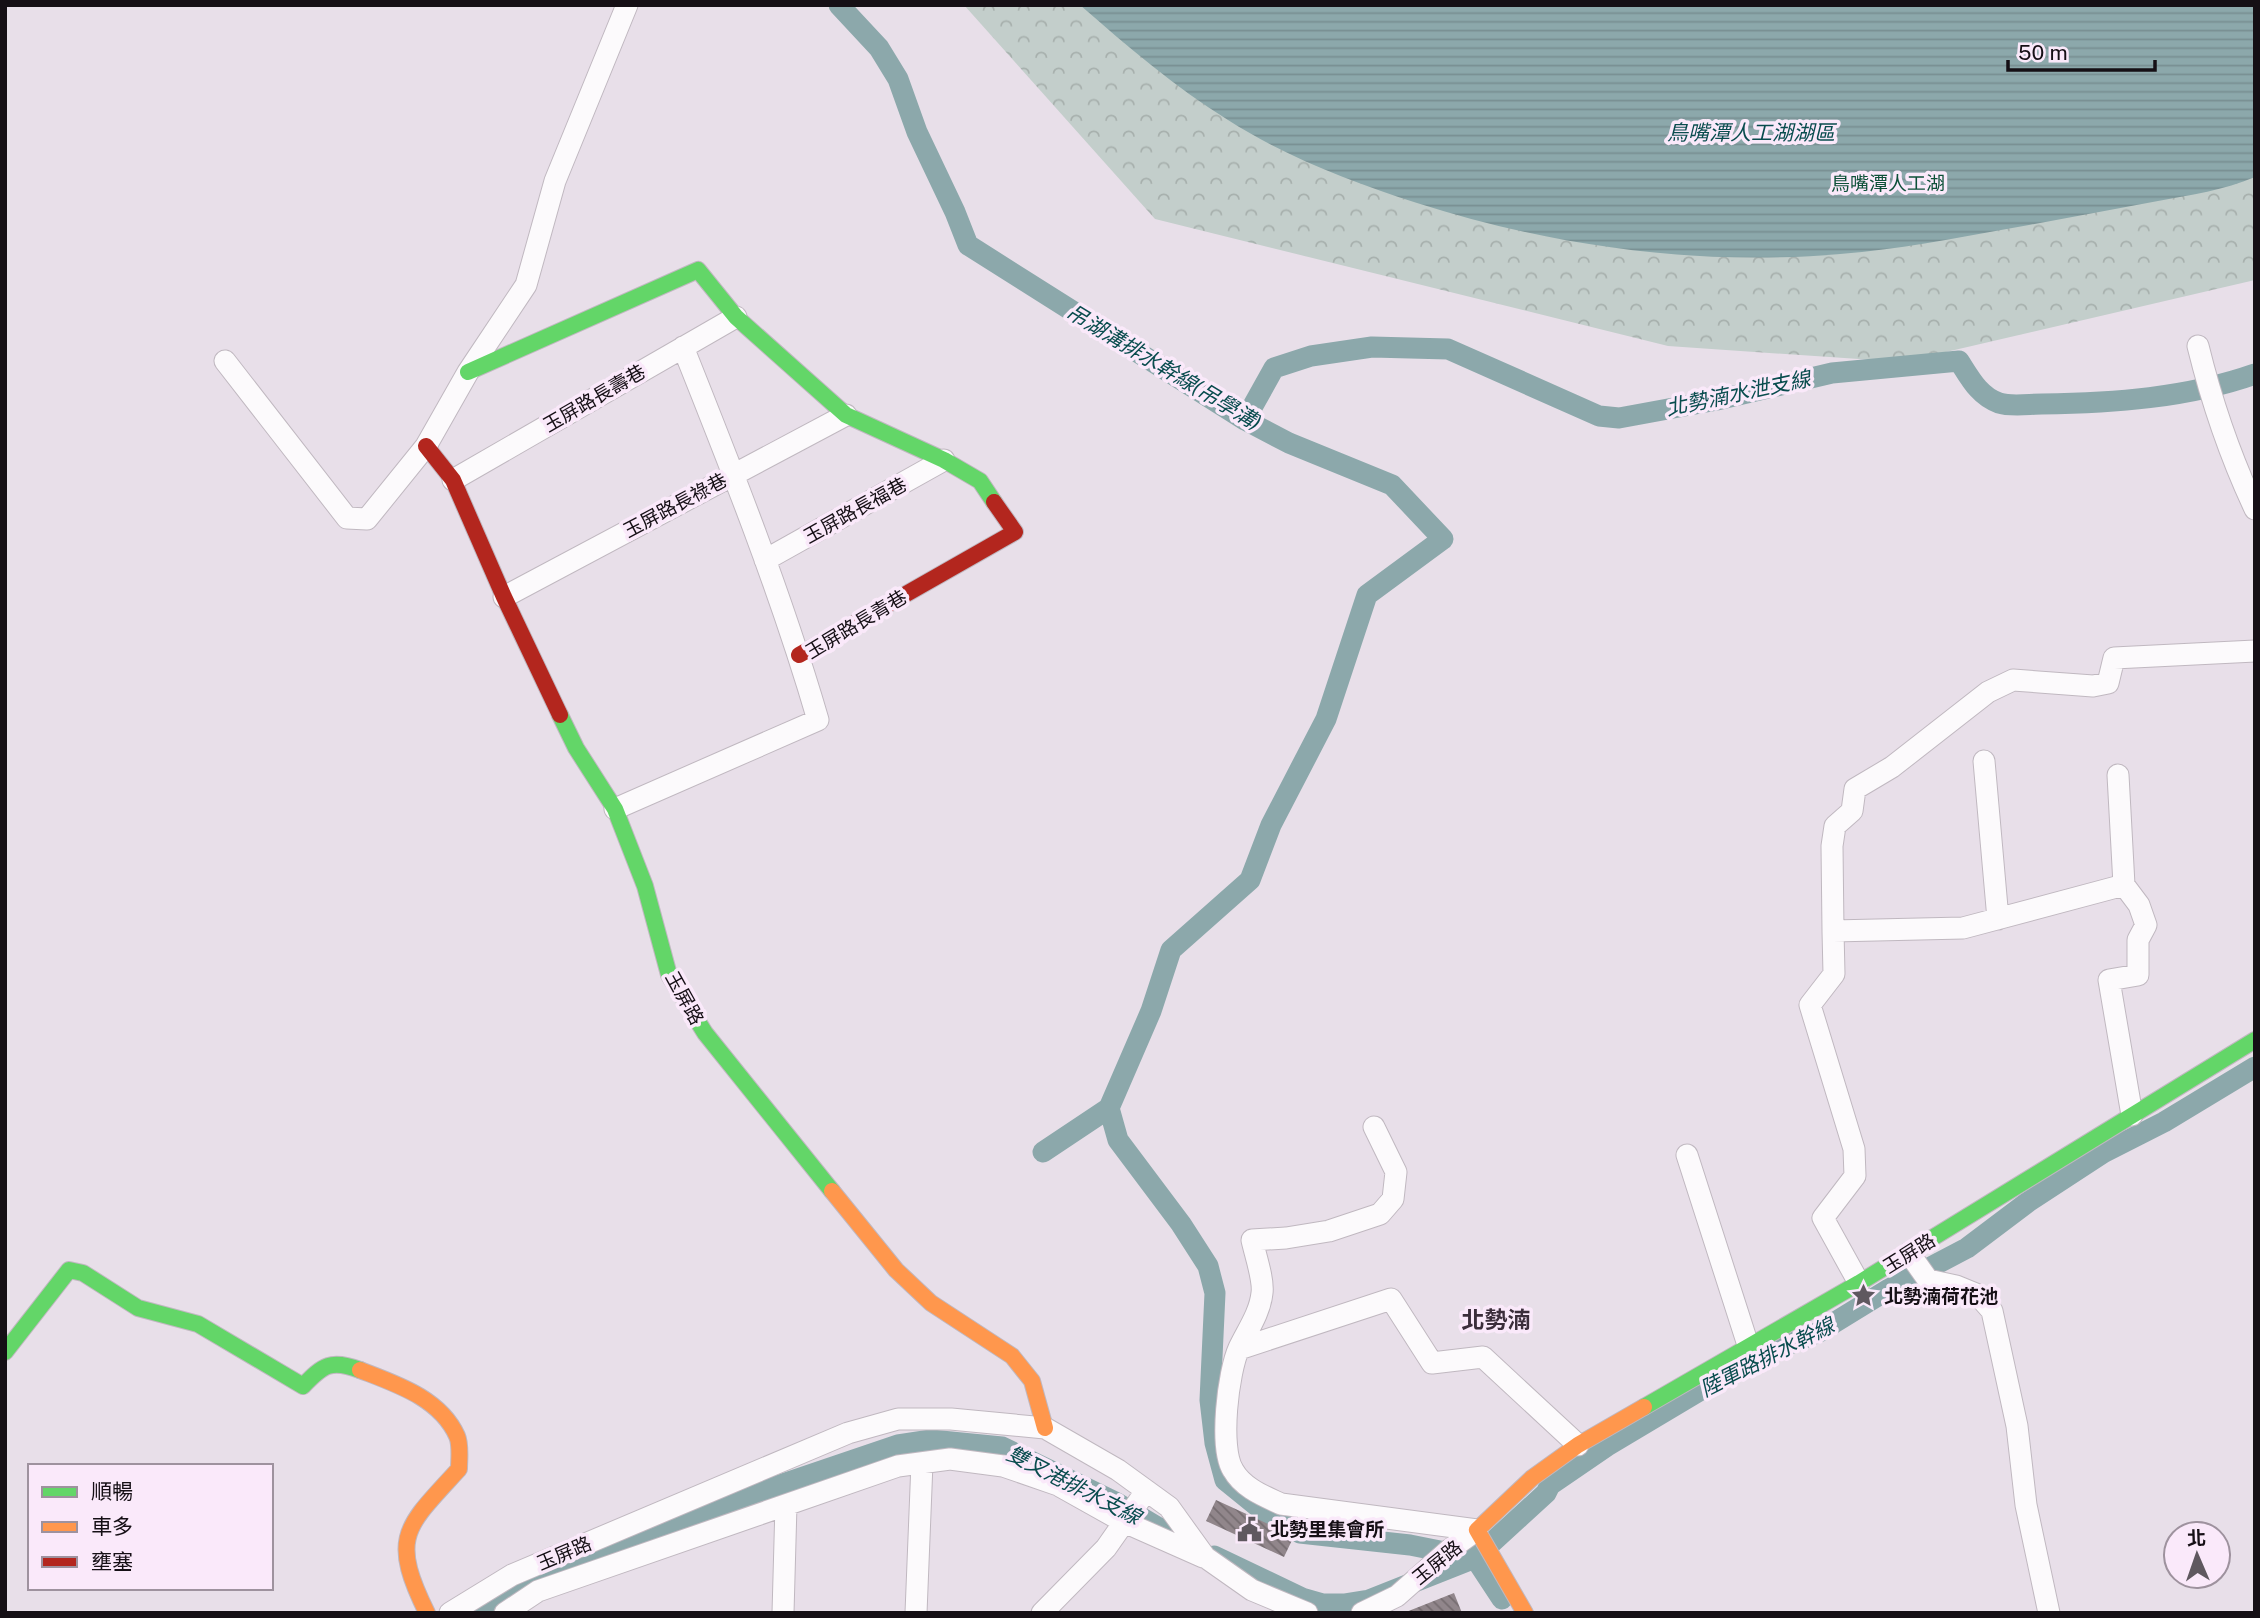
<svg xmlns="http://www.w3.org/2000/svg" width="2260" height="1618" font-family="'Public Sans','Noto Sans TC',sans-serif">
<defs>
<pattern id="park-crowns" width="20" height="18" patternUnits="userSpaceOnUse" patternTransform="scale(1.75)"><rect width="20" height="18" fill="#c3cecb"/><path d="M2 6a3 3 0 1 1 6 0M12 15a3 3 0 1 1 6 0" fill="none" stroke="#a7b0ad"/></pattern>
<pattern id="water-rules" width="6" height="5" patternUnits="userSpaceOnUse" patternTransform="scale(1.75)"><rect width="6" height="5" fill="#8ca8ab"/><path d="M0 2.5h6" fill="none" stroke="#788f92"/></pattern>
<pattern id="building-back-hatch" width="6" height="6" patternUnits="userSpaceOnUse" patternTransform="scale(1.75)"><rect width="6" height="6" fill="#91868b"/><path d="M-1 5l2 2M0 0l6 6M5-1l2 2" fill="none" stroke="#756c70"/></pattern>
</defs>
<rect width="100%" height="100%" fill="#e8dfe9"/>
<path fill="url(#park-crowns)" d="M 964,5 L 2255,5 L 2255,280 L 1903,362 L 1668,346 L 1155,219 Z"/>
<path fill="url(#water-rules)" d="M 1080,5 L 2255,5 L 2255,177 C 2224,190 2191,195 2158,201 C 2115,209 2072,217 2029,225 C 1973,235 1918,246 1862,252 C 1711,268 1561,249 1417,203 C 1352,182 1286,157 1228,120 C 1175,87 1127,46 1080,5 Z"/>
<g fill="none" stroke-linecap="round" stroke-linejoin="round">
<path stroke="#8ca8ab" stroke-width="21" d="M 839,5 L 879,48 L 898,79 L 917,132 L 955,212 L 968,245 L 1245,420 L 1289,443 L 1392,485 L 1443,539 L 1367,595 L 1326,719 L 1271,825 L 1250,880 L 1171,950 L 1151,1011 L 1109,1108 L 1043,1152
M 1245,420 L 1274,368 L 1311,356 L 1372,347 L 1448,349 L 1599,416 L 1619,418 L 1717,400 L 1832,373 L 1959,361 C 1970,378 1979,396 1999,403 C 2011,407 2029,404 2042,404 C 2113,403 2187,398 2255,374
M 1109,1108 L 1118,1140 L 1181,1224 L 1208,1266 L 1215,1293 L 1210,1400 L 1215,1443 L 1225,1480 L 1262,1510 L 1300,1533 L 1410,1545 L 1475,1558 L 1502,1599
M 1214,1556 L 1302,1598 L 1323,1604 L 1344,1604 L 1369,1600 L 1475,1558 L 1546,1493 L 1550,1485 L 1607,1446 L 1721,1378 L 1777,1349 L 1819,1332 L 1889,1289 L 1967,1248 L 2028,1202 L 2103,1153 L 2164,1122 L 2255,1067
M 470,1613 L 543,1575 L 627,1541 L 753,1494 L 898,1445 L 931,1440 L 1002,1447 L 1117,1503 L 1169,1534"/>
</g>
<path fill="url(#building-back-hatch)" d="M 1216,1500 L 1294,1536 L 1284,1557 L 1206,1521 Z
M 1454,1593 L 1462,1613 L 1406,1613 L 1406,1612 Z"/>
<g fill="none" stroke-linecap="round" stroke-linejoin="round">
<defs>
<path id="street" d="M 2198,346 C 2212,403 2230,456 2255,509
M 225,361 L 347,518 L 367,519 L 426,446 L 468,372 L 526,285 L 555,181 L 627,5
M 453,480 L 736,317
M 765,560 L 944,460
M 504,597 L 846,415
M 1984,761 L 1998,919
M 2118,775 L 2124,885 L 2139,905 L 2146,925 L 2138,940 L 2138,975 L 2109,980 L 2132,1115
M 615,809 L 818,720 C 781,593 732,470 683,347
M 1833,931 L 1832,846 L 1835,826 L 1852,811 L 1855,789 L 1892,767 L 1988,692 L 2013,680 L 2093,686 L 2108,683 L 2114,658 L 2255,651
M 1374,1127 L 1396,1172 L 1393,1199 L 1380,1214 L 1329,1231 L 1286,1238 L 1252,1240 C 1255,1254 1264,1280 1262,1293 C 1260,1313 1247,1331 1239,1348 C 1228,1372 1219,1448 1233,1470 C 1243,1488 1264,1496 1281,1504 L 1477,1530
M 1687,1155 L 1749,1348
M 1909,1253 L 1928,1280 L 1956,1286 L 1978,1295 L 1992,1311 L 2017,1426 L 2026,1505 L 2049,1613
M 1859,1283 L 1823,1218 L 1855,1176 L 1854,1149 L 1810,1005 L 1834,974 L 1833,931 L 1963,928 L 2124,885
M 1239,1349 L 1391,1299 L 1432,1363 L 1483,1357 L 1578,1445
M 450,1613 L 512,1575 L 848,1433 L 898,1419 L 951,1419 L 1045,1428 L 1118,1470 L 1169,1507 L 1205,1557 L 1252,1590 L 1307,1613
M 505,1613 L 538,1591 L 898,1466 L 950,1459 L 1003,1466 L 1058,1485 L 1124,1522 L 1203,1557
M 783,1613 L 786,1505
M 916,1613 L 922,1463
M 1042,1613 L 1106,1548 L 1146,1491
M 1362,1613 L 1397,1596 L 1449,1550 L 1477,1530"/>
<path id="fast" d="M 468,372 L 698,270 L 736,317 L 846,415 L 944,460 L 980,481 L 994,502
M 560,715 L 576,748 L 615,809 L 645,886 L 669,975 L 705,1033 L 832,1191
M 5,1352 L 69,1270 L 83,1273 L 138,1308 L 198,1324 L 303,1386 C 323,1365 331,1359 360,1370
M 1644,1407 L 1859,1283 L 2255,1040"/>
<path id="slow" d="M 832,1191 L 896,1270 L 931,1303 L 1012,1356 L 1032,1381 L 1045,1428
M 360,1370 C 396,1384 440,1398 457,1436 C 461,1445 459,1459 459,1469 C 406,1527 389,1536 427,1613
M 1525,1613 L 1477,1530 L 1532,1478 L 1578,1445 L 1644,1407"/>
<path id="jam" d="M 426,446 L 453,480 L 504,597 L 560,715
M 799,655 L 1015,532 L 994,502"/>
</defs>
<use href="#street" stroke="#c0b8c0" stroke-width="23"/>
<use href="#fast" stroke="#c0b8c0" stroke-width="18"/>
<use href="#slow" stroke="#c0b8c0" stroke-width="18"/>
<use href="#jam" stroke="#c0b8c0" stroke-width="18"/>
<use href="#street" stroke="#fcfafc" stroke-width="21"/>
<use href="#fast" stroke="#63d668" stroke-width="16"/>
<use href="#slow" stroke="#ff974d" stroke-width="16"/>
<use href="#jam" stroke="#b3261e" stroke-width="16"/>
</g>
<defs>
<symbol id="sight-bare" viewBox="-9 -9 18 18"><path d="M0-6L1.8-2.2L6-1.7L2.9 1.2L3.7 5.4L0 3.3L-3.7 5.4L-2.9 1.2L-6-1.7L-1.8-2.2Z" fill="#5f585f" stroke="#fae9fa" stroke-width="2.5" paint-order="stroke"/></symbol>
<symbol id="civic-bare" viewBox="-9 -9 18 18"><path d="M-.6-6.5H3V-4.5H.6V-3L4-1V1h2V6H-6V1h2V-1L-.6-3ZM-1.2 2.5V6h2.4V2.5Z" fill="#5f585f" stroke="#fae9fa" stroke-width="2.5" paint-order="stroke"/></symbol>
</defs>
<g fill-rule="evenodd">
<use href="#sight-bare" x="1846" y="1278" width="35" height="35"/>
<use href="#civic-bare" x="1232" y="1512" width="35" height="35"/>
</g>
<g text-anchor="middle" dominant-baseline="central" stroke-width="7" stroke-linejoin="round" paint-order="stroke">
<g font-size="19" fill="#0d5038" stroke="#fae9fa">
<text x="1888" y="183">鳥嘴潭人工湖</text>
</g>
<g font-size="19" fill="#150f15" stroke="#fae9fa">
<text transform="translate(594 398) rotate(-30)">玉屏路長壽巷</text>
<text transform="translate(675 505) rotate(-28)">玉屏路長祿巷</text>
<text transform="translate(855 510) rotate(-29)">玉屏路長福巷</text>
<text transform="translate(856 624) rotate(-31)">玉屏路長青巷</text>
<text transform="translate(685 998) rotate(61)">玉屏路</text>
<text transform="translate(1909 1253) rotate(-32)">玉屏路</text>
<text transform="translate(564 1553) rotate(-23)">玉屏路</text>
<text transform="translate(1437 1562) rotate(-39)">玉屏路</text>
</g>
<g font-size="19" font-weight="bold" fill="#150f15" stroke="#fae9fa" text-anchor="start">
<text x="1884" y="1296">北勢湳荷花池</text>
<text x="1270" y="1529">北勢里集會所</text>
</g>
<g font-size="21" font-style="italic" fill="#094c4e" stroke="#fae9fa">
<text x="1751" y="132">鳥嘴潭人工湖湖區</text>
<text transform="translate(1164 367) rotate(31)">吊湖溝排水幹線(吊學溝)</text>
<text transform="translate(1738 393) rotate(-12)">北勢湳水泄支線</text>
<text transform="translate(1767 1357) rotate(-27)">陸軍路排水幹線</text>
<text transform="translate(1074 1485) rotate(27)">雙叉港排水支線</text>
</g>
<g font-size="23" font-weight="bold" fill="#3b2e3b" stroke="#fae9fa">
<text x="1496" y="1319">北勢湳</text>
</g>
</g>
<rect width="2260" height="1618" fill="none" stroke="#150f15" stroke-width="14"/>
<rect x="28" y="1464" width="245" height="126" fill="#fae9fa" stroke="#9e929e" stroke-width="2"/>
<rect x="42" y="1487" width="35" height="10" fill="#63d668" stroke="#9e929e" stroke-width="2"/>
<text x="91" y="1499" font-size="21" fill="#150f15">順暢</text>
<rect x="42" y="1522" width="35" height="10" fill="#ff974d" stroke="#9e929e" stroke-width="2"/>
<text x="91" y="1534" font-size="21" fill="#150f15">車多</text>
<rect x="42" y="1557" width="35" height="10" fill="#b3261e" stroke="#9e929e" stroke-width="2"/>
<text x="91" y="1569" font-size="21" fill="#150f15">壅塞</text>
<g transform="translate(2197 1555) rotate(358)"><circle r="33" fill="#fae9fa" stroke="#9e929e" stroke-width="2"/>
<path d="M0-5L12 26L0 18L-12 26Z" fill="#5f585f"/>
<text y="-10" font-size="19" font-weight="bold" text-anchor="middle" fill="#150f15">北</text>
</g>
<path d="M2008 60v10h147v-10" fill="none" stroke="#150f15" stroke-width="3.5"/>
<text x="2018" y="60" font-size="21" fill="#150f15" stroke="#fae9fa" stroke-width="5" paint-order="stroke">50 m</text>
</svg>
